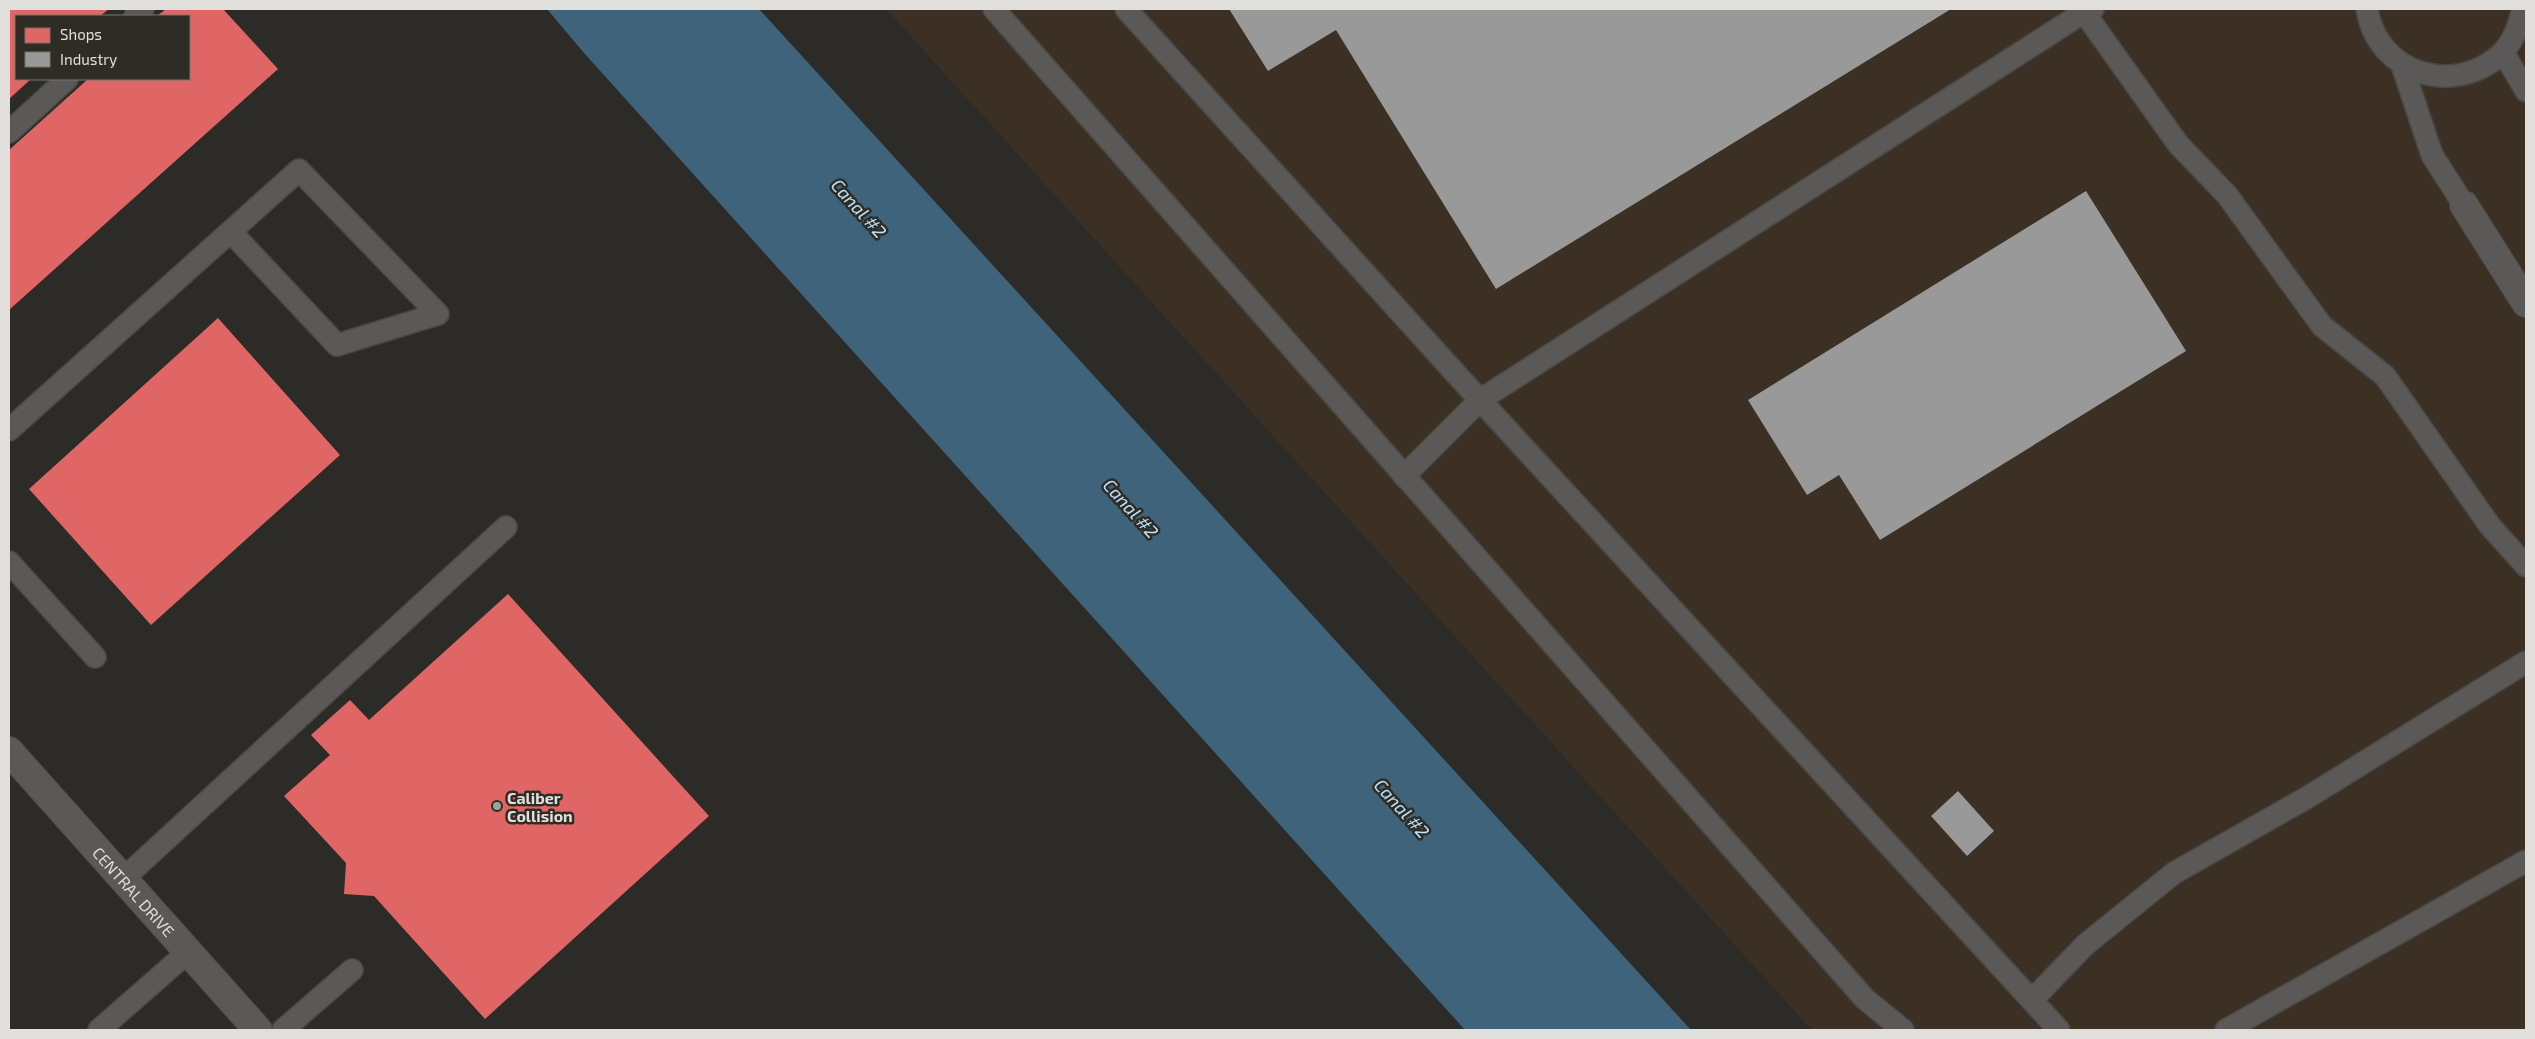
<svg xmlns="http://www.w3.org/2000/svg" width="2535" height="1039" viewBox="0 0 2535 1039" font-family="'Exo 2',sans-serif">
<rect width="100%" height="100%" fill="#2d2b27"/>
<path fill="#3c3024" d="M886,9H2526V1030H1812Z"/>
<path fill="#3e637a" d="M547,9H759L1691,1030H1465L584,53Z"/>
<path fill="#e06666" d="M9,9H109L100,16H16V79H31L9,99Z
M166,9H223L278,69L9,310V150L88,79H189V16H157Z
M218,318L340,455L151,625L29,489Z
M508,594L709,816L485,1019L374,896L344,894L346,863L284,796L330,755L311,735L350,700L369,720Z"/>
<path fill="#999" d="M1229,9H1951L1496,289L1336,30L1268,71Z
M2086,191L2186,351L1880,540L1839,475L1807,495L1748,400Z
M1958,791L1994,831L1967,856L1931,816Z"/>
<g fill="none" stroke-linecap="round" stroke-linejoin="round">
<g stroke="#4a4845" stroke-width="24">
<path id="service" d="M994,9L1865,999L1903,1030
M1126,9L1457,375L2059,1030
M2367,9C2377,74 2455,98 2502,53C2514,41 2519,24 2523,9
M2084,12L2178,144L2227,195L2322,326L2385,376L2490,526L2526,566
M135,16L143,9
M2503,52L2526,91
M2402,65L2432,155L2464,205
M9,132L67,79
M9,430L299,170L438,314L337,345L231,232
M1404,476L1480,400L2084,12L2093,9
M9,562L95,657
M123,879L506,527
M2032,1000L2085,945L2174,873L2308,797L2526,662
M99,1030L188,952
M283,1030L352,970
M2226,1030L2526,861"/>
</g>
<g stroke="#4a4845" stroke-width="30">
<path id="minor" d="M2464,205L2526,303"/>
</g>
<g stroke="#4a4845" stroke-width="30">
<g id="tertiary">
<path id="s1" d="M9,751L258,1030"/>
</g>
</g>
<use href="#service" stroke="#5a5957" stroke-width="21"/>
<use href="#minor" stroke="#5a5957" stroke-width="28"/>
<use href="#tertiary" stroke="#5a5957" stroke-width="28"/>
</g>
<circle fill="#a2a09c" stroke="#2f2c25" stroke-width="2" cx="497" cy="806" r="5"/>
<g text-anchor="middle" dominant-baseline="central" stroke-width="5" stroke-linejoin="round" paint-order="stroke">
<g font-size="16" font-weight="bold" fill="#e1dfdb" stroke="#2f2c25" text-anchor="start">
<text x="507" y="797">Caliber<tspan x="507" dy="18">Collision</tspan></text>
</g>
<g font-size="16" fill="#e1dfdb" stroke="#2f2c25">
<text stroke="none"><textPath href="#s1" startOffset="188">CENTRAL DRIVE</textPath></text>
</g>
<g font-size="18" font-style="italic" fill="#bce3fe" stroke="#2f2c25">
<text transform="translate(859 208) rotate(48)">Canal #2</text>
<text transform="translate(1131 508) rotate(48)">Canal #2</text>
<text transform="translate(1402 808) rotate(48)">Canal #2</text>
</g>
</g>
<rect width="2535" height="1039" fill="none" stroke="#e1dfdb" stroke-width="20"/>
<rect x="15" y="15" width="175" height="65" fill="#2f2c25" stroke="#76746e"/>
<rect x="25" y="28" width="25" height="15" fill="#e06666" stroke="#76746e"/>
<text x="60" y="40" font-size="15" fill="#e1dfdb">Shops</text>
<rect x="25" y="52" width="25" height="15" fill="#999999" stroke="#76746e"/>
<text x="60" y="65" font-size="15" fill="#e1dfdb">Industry</text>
</svg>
